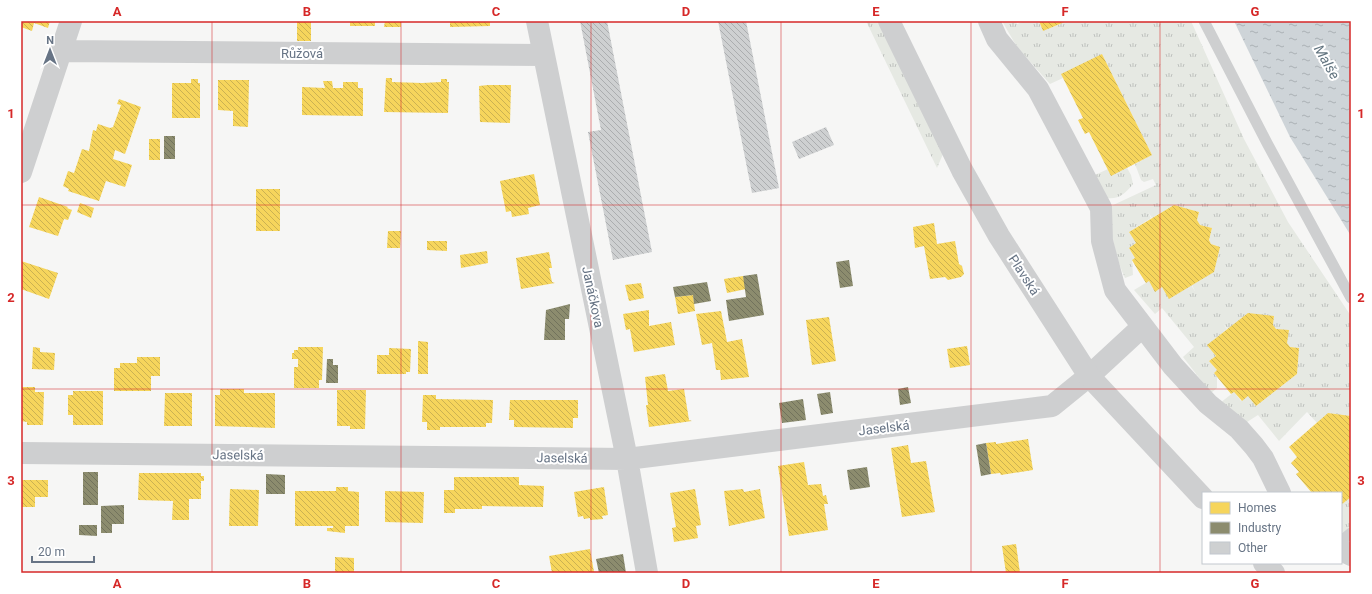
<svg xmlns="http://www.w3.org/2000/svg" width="1372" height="594" viewBox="0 0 1372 594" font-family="Roboto,sans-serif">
<defs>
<pattern id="grass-tufts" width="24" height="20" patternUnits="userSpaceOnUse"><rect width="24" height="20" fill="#e6e9e3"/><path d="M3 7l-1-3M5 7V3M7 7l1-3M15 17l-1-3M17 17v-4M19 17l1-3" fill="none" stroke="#bec1be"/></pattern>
<pattern id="water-ripples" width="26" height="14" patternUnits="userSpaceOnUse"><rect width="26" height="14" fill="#ced4d8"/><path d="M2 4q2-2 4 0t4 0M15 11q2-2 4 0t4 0" fill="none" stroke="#abb1b5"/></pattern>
<pattern id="homes-back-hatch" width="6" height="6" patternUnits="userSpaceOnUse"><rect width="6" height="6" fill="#f6d55c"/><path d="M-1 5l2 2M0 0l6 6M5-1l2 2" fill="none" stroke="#cbb152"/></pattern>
<pattern id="industry-back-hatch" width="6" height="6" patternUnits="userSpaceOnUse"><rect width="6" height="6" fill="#8c8c6e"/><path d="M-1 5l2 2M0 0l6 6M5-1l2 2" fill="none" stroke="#71725c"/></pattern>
<pattern id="building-back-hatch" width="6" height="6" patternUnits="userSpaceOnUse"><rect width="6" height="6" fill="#ced0d1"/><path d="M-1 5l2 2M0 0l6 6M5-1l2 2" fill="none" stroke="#abadaf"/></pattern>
</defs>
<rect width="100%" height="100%" fill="#f6f6f5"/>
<path fill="url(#grass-tufts)" d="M866,21H878L943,154L937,168Z
M1002,21H1016L1017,24L1025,21H1039L1043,31L1067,21H1191L1244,139L1288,222L1351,316V416L1328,413L1317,423L1307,412L1279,441L1258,415L1247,422L1220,403L1234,392L1241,401L1248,396L1256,406L1297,374L1299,348L1290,347L1273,325L1274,316L1228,329L1223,324L1227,329L1208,345L1216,356L1209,361L1217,370L1214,373L1217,377V388L1211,393L1183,357L1194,347L1162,308L1155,314L1134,290L1149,281L1155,291L1162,287L1191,285L1195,291L1192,285L1220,247L1211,244L1209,240L1212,228L1200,225L1197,220L1199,212L1174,205L1152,218L1148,212L1151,218L1129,232L1136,243L1129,248L1135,258L1132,260L1133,275L1125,278C1115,256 1110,232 1109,207L1156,185L1153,179L1144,182L1141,180L1135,164L1152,155L1102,54L1062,74L1063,78L1050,84L1017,47Z
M1127,168L1131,175L1133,184C1126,193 1118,200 1107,198L1095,175L1108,169Z
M1351,497V527L1341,534V505Z"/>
<path fill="url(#water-ripples)" d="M1234,21H1351V236L1290,137Z"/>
<path fill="url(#homes-back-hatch)" d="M21,21H50L48,28L34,23L32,31L21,27Z
M297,21H311V41H297Z
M350,21H375V26H350Z
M385,21H401V27H384Z
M450,21H490V26L450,27Z
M1039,21H1067L1043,31Z
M1102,54L1152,155L1111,176L1089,132L1085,134L1078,120L1083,118L1061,74Z
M386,78H392V82L422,83L441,82V79H447V82H449L448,113L384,112Z
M191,79H198V83H200V118H172V83H191Z
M218,80H249L248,127L233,126V111L218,110Z
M323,81H332L333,88H343V82H358V88H363V116L302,115V87L325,88Z
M488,85H511L510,123L480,122L479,86Z
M119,99L141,107L125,154L115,150L113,159L132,165L125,187L106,181L99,201L68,191L69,189L63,186L68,171L74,173L82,149L89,151L93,130L96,131L98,124L110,128L113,127L121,105L117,104Z
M149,139H160V160H149Z
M534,174L540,205L528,208L529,214L512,217L511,211L506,212L500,181Z
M256,189H280V231H256Z
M39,197L68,207L67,208L72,210L68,220L64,219L58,236L29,227Z
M80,203L94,208L91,218L77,212Z
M1174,205L1199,212L1197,220L1200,225L1212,228L1209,240L1211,244L1220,247L1214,272L1169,299L1162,287L1155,292L1149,281L1146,283L1139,272L1132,260L1135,258L1129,248L1136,243L1129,232Z
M934,223L937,244L955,241L959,264L962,266L964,274L961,277L948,280L945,277L930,279L924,246L915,248L913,227Z
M388,231H401L400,248H387Z
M427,241H447V251L427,250Z
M487,251L488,263L461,268L460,255Z
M549,252L552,268H549L552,282L555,283L521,289L516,258Z
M21,261L58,273L49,299L21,289Z
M743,276L746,289L727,293L724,279Z
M641,283L644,298L629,301L625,285Z
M693,295L695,311L678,314L675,297Z
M649,310V326L671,322L675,345L634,352L630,329L626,330L623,314Z
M721,311L727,342L742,339L749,377L721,380L720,370H716L712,343L702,345L696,314Z
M1248,313L1274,316L1273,325L1276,329L1289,330L1287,343L1290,347L1299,348L1297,374L1256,406L1248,396L1242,401L1234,392L1231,394L1214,373L1217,370L1209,361L1216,356L1207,345Z
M829,317L836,361L812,365L806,320Z
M418,341L428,342V374H418Z
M967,346L970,365L950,368L947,349Z
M33,347L40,348V352L55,353L54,370L32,369Z
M298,347H323L322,380H319V388H294V367H298V359H292V353H294V350H298Z
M389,348L411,349L410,372H406V374H377V355H389Z
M137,357H160V376H151V391H114V368H120V363H137Z
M665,374L668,391L684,389L689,420L692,421L649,427L646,405H648L645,377Z
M21,387H35V392H44L43,425H27V422L21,421Z
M220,389H244V393H275V428L215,426V395H220Z
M337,390H366L365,429H350V426H337Z
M73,391H103V425H73V415H68V395H73Z
M165,393H192V426H164Z
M423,395H436V399L493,400L492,423H486V427H440V430H427V422H422Z
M510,400H578V418H573V428L514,427V420H509Z
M1328,413L1351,416V497L1341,505V493H1312L1296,474L1299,472L1291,463L1297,457L1289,447Z
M1028,439L1033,470L1001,475L1000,473L991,474L986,443L996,442V444Z
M908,445L911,463L926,461L935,512L902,517L891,448Z
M804,462L808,485L821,484L823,496L826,495L828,504H824L828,530L789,536L778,466Z
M139,473H201V476H204V481H201V499H189V520H172L173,501L138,500Z
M454,477H519V485L544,486L543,507L482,506V509H455V513H444V490H454Z
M21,480H48V497H35V507H21Z
M336,487H348V491L359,492V526H345V533L327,531V528H333V526H295V491H336Z
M604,487L608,515L602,516L603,519L590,520V518L584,519L583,516L578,517L574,492Z
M230,489L259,490L258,526H229Z
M695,489L701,525L696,526L698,538L674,542L672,528L676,527L670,493Z
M743,489L744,492L760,489L765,518L729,526L724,491Z
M385,491L424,492L423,523L385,522Z
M1016,544L1020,573H1006L1002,546Z
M590,549L594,572L552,573L549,556Z
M335,557L354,558V573H335Z"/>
<path fill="url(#industry-back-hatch)" d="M164,136H175V159H164Z
M849,260L853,286L840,288L836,262Z
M757,274L764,315L729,321L726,300L746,297L743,276Z
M707,282L711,301L694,304L693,295L675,297L673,287Z
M570,304L569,319H565V340H544L546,310Z
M327,359H333V365H338V383H326Z
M908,387L911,403L900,405L898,389Z
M830,392L833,413L821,415L817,394Z
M803,399L806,420L782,423L779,403Z
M986,443L991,474L981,476L976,445Z
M867,467L870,487L850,490L847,470Z
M83,472H98V505H83Z
M266,474L285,475V494H266Z
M124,505V524H112V533H101V506Z
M79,525H97V536L79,535Z
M623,554L626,573H599L596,559Z"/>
<path fill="url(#building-back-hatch)" d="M580,21H607L652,252L613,260L588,132L601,130Z
M718,21H746L779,188L752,193Z
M826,127L834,145L799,159L792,142Z"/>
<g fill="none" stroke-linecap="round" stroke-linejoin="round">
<path stroke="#cecfd0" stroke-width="11" d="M1204,21L1267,143L1351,298
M1341,541L1351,533"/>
<path stroke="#cecfd0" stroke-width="22" d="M537,21L627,459L647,573
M989,21L997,39L1038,89L1101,208L1102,241L1115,290L1173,366L1208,404L1239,429L1254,446L1263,458L1280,493
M61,51L543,55
M21,172L71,21
M21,453L627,459L1052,406L1089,376L1142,327
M1341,550L1351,555"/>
<path stroke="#cecfd0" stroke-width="22" d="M889,21L962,170L999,236L1089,376L1203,498
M1264,563L1274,573"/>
</g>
<path fill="none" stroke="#d62828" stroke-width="1" stroke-opacity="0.55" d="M212,21V573M401,21V573M591,21V573M781,21V573M971,21V573M1160,21V573M21,205H1351M21,389H1351"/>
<g text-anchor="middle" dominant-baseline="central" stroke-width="4" stroke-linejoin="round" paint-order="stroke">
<g font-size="13" fill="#677485" stroke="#fff">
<text x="302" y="53">Růžová</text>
<text transform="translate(1024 275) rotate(57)">Plavská</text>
<text transform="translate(593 297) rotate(78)">Janáčkova</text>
<text transform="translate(884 428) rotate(-7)">Jaselská</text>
<text transform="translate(238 455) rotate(1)">Jaselská</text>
<text transform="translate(562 458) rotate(1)">Jaselská</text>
</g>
<g font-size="14" font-style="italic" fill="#637580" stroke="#fff">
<text transform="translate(1327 62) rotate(60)">Malše</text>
</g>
</g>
<rect width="1372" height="594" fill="none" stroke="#ffffff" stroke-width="44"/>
<rect x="1202" y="492" width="140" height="72" fill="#ffffff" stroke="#c2c7ce"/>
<rect x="1210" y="502" width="20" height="12" fill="#f6d55c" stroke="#c2c7ce"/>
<text x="1238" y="512" font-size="12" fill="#677485">Homes</text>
<rect x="1210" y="522" width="20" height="12" fill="#8c8c6e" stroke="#c2c7ce"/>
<text x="1238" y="532" font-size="12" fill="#677485">Industry</text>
<rect x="1210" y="542" width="20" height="12" fill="#ced0d1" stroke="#c2c7ce"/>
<text x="1238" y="552" font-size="12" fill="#677485">Other</text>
<g transform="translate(50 50)" stroke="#ffffff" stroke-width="3" paint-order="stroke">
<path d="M0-3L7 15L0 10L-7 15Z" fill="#677485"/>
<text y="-6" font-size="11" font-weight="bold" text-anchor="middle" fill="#677485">N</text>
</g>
<path d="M32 556v6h62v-6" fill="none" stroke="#677485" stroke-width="2"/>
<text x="38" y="556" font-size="12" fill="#677485" stroke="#ffffff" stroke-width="3" paint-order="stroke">20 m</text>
<rect x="22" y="22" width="1328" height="550" fill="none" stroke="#d62828" stroke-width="1.5"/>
<g font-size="13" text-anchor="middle" font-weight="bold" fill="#d62828">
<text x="117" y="16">A</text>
<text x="307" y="16">B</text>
<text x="496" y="16">C</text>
<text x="686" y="16">D</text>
<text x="876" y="16">E</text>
<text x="1065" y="16">F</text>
<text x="1255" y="16">G</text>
<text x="11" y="118">1</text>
<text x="1361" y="118">1</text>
<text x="11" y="302">2</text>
<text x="1361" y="302">2</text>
<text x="11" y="485">3</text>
<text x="1361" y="485">3</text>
<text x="117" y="588">A</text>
<text x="307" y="588">B</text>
<text x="496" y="588">C</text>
<text x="686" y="588">D</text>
<text x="876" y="588">E</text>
<text x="1065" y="588">F</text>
<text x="1255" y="588">G</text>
</g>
</svg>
